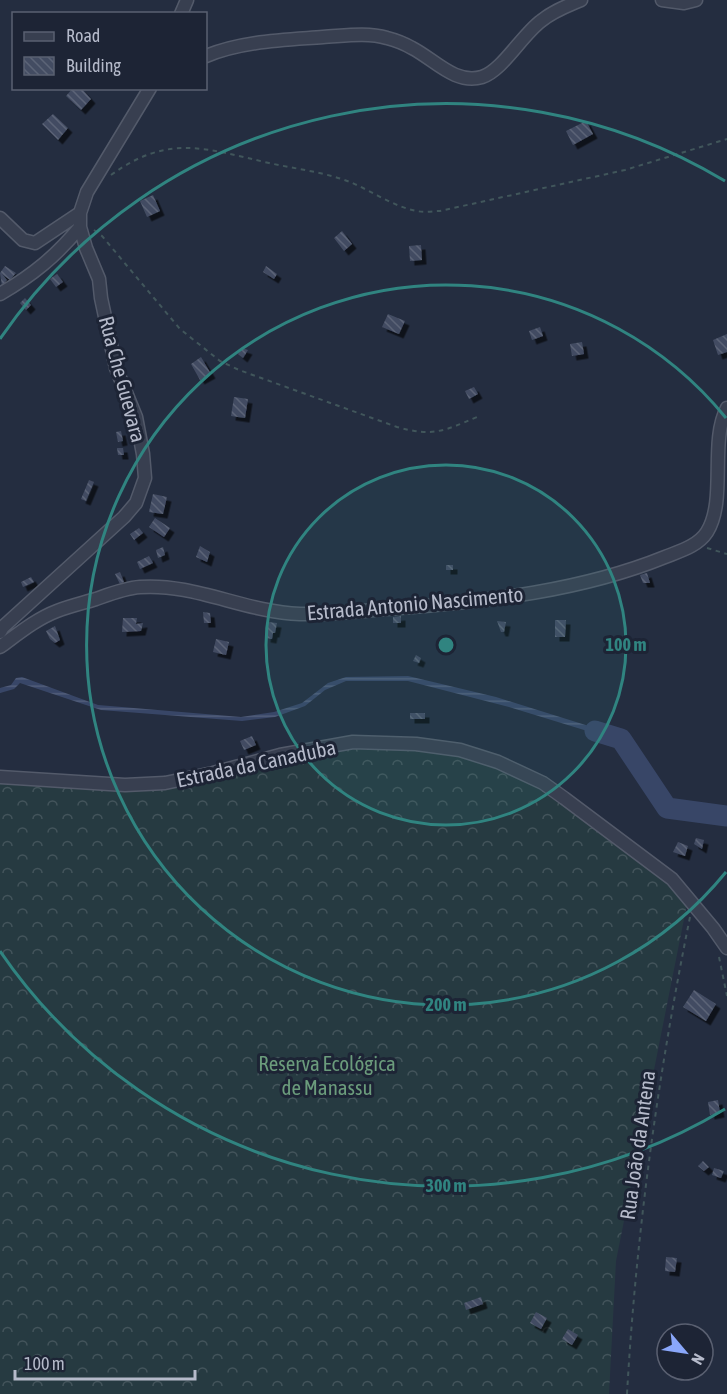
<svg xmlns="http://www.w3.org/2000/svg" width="727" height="1394" viewBox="0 0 727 1394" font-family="'Asap Condensed',sans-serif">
<defs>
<pattern id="forest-crowns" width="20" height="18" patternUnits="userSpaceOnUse" patternTransform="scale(1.5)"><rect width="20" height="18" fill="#263a41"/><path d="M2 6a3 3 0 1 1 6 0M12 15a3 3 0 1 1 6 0" fill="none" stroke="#43545b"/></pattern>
<pattern id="water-rules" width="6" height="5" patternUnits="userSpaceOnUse" patternTransform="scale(1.5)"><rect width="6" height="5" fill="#384667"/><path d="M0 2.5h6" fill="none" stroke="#535f7b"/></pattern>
<pattern id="building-back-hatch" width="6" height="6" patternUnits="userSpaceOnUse" patternTransform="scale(1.5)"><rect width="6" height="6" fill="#434c62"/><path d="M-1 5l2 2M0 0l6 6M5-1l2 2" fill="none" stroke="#5c6477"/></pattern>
<filter id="shadow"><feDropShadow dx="4.5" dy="4.5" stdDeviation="0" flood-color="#0009"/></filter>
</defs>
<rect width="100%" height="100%" fill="#242d40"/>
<path fill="url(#forest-crowns)" d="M356,745L460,754L499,766L540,785L613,839L668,884L687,904L616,1261L609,1394H0V779L120,788Z"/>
<path fill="url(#water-rules)" d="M408,676L496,697L624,737L620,741L509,707L408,681H346L325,690L305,706L275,717L242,721L101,710L20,683L14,689L0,693V688L11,685L16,678L22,677L98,705L241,717L274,712L302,703L328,683L346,677Z"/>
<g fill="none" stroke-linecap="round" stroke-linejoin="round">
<path stroke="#384667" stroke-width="21" d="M595,731L621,739L667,808L727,816"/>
</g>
<path fill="url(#building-back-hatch)" filter="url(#shadow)" d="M73,88H81L91,99L81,110L66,96Z
M53,114L68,128L58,140L42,124Z
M586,121L593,134L573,145L566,131Z
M153,195L160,211L147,217L140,201Z
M342,231L352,244L344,251L334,238Z
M421,245L422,260L410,261L409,246Z
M5,266L16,273L10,280L2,274L7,280L2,286L0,273Z
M266,266L277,274L274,279L263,272Z
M57,274L63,282L56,287L50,279Z
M25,298L31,305L26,310L20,303Z
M388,314L405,321L399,334L382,327Z
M540,327L543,336L532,340L529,331Z
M727,334V352L718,355L713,340Z
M582,342L584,354L572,356L570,344Z
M242,348L248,350L243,358L238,354Z
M201,357L211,374L200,380L191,364Z
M474,387L478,394L469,399L465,391Z
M234,397L248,399L245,418L231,416Z
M121,431L123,441L118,442L116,432Z
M117,448H123L124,455H118Z
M89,480L94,482L86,501L81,499Z
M153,494L167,497L163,514L149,512Z
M155,518L170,528L164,537L149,527Z
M139,528L143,533L134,540L130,534Z
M200,546L210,552L207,562L196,557Z
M163,547L165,555L158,558L156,550Z
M149,556L153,563L140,569L137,562Z
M446,565H453V570H446Z
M120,572L124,582L120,584L115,574Z
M647,573L650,583H643L640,575Z
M31,577L34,582L23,587L21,582Z
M203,612L210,613L211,623H204Z
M401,616V623H393V617Z
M123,618H137L136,624L143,623L141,631L122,632Z
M555,620H566L565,637H555Z
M497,621L506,622L504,632H501Z
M268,622L277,623L275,633H273L272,639L266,638Z
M55,626L60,640L55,643L50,639L46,631Z
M216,639L229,642L226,655L213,652Z
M416,655L421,658L419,663L413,661Z
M410,713H425V719H410Z
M252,736L256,745L244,750L240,741Z
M696,838L704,840L702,849L694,844Z
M678,842L688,846L685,856L673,852Z
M694,990L716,1004L706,1021L683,1007Z
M718,1100L720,1113L710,1115L708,1102Z
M703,1161L709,1167L704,1171L698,1166Z
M714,1168L724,1171L721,1178L712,1175Z
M666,1257L677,1258L675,1272L665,1271Z
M481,1297L483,1304L466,1310L464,1303Z
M536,1312L547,1318L541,1329L530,1323Z
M568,1329L578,1335L572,1345L562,1339Z"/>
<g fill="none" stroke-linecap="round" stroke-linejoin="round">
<g stroke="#535a6a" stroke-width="15">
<path id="minor" d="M662,0L684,3L696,0
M181,14L187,0
M206,56C242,41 284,40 323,37C343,36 367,32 387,38C395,40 405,44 412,48C434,59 455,85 482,77C502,71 522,35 541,21C553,11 567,6 581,0
M0,218L23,240L35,243L80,213
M0,294C33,275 56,256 80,227
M0,632L3,627L124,517L136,503L145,478L143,454L136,417L116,368L101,298L99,279L86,248L80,227V213L87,192L150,88
M0,647C18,634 36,619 57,611C70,606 83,603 96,599C110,594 125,588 140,587C195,583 244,612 300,614C333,615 366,610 399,608C489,601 581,591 665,557C680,551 698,546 707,532C727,500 709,442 727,408
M0,777L125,785L165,783L213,773L280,755L353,742L416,744L460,750L498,762L543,783L564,798L672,879L713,928L727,948"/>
</g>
<path stroke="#41565b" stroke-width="2" stroke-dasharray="4.5 4.5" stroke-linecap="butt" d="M111,175C169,133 207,149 269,163C296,169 324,172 350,182C372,191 394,207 417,211C425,213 433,211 440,211L625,170L727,139
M94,230L102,236L180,329L220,361L239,370L397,427C433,437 444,431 477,417
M707,548L727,554
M719,957L727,996
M627,1394C636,1234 658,1075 690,917"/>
<use href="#minor" stroke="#383f50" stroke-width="12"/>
</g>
<circle cx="446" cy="645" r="180" fill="#308480" fill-opacity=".12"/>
<g fill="none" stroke="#308480" stroke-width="3">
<circle cx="446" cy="645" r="180"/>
<path d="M726 872A360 360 0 1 1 726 418"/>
<path d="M725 1109A541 541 0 0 1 0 951M0 339A541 541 0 0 1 725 181"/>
</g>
<g text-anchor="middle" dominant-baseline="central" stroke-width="6" stroke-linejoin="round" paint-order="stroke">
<g font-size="21" fill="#b5baca" stroke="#1d2435">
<text transform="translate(123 379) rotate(75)">Rua Che Guevara</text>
<text transform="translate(415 603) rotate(-5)">Estrada Antonio Nascimento</text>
<text transform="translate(256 763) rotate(-12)">Estrada da Canaduba</text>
<text transform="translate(637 1145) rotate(-82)">Rua João da Antena</text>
</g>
<g font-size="21" fill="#6b9c7c" stroke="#1d2435">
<text x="327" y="1063">Reserva Ecológica<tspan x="327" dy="24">de Manassu</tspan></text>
</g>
</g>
<circle cx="446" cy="645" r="9" fill="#308480" stroke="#1d2435" stroke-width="3"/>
<g font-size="18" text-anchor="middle" font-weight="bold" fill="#308480" stroke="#1d2435" stroke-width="6" stroke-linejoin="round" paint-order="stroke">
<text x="626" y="651">100 m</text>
<text x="446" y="1011">200 m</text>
<text x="446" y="1192">300 m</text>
</g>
<rect x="12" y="12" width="195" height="78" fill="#1d2435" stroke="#5a6071" stroke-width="1.5"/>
<rect x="24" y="32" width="30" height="9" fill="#383f50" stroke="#5a6071" stroke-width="1.5"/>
<text x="66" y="42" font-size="18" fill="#b5baca">Road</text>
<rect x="24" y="57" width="30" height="18" fill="url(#building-back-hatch)" stroke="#5a6071" stroke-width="1.5"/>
<text x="66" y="72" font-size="18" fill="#b5baca">Building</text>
<g transform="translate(685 1352) rotate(119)"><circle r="28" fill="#1d2435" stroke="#5a6071" stroke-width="1.5"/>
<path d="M0-4.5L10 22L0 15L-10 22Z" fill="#8aa7fa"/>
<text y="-9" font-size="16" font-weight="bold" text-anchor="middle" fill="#b5baca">N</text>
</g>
<path d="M15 1370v9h180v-9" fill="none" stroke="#b5baca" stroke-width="3"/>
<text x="24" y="1370" font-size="18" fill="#b5baca" stroke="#1d2435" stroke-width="4.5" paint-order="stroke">100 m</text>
</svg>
